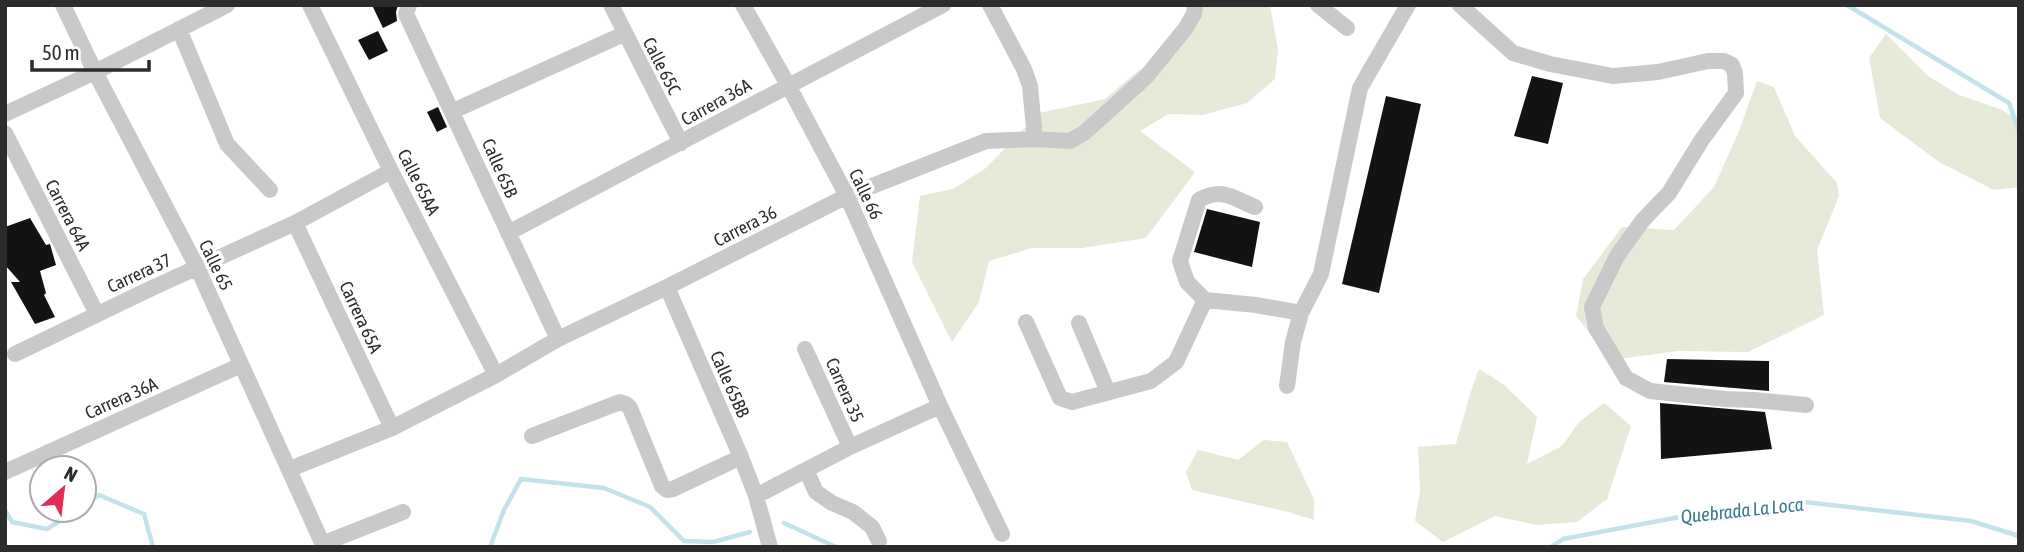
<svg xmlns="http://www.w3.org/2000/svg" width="2024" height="552" viewBox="0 0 2024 552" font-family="'Asap Condensed',sans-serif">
<rect width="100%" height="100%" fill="#fff"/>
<path fill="#e5ead9" d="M1199,5H1270L1278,50L1275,79L1247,103L1203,115L1168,114L1140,131L1195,172L1146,238L1082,248H1032L989,261L979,302L952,342L912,262L920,196L953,189L986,168L1039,113L1105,99L1139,70L1180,46Z
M1886,34L1928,76L1959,95L2000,109L2019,120V187L1994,190L1939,162L1880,118L1869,58Z
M1757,81L1774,87L1795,136L1837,183L1839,196L1817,250L1824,315L1748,352L1678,351L1611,360L1576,316L1583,279L1622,227L1674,230L1714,187L1739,131Z
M1479,369L1503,384L1537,417L1527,464L1562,446L1579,422L1604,403L1631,426L1607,499L1577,522L1536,525L1495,516L1443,542L1415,521L1420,491L1418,447L1456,444L1470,394Z
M1264,440L1287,442L1314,499V520L1288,512L1192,490L1186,472L1198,450L1238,460Z"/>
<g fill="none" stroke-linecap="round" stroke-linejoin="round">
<path stroke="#c4e2ea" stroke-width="4.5" d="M1847,5L2009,103L2019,131
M84,505L99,495L144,514L153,547
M5,510L12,522L47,529L76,510
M784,523L836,547
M490,547L504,510L521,479L604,488L650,507L684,541L713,542L750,532
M1551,547L1563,539L1706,512L1796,501L1971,521L2019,536"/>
</g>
<path fill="#131313" d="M372,5H398L396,12L397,21L383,28Z
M378,31L388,51L369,60L358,40Z
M1532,76L1563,83L1548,144L1514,136Z
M1386,96L1421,104L1379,293L1342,284Z
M438,107L447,127L437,132L427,112Z
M1207,209L1260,222L1252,267L1194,252Z
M30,218L46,245L50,244L56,265L40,271L46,293L44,295L55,317L35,324L11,282H20L5,265V227Z
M1667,359L1769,361V391L1664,382Z
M1660,403L1765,412L1772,449L1661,459Z"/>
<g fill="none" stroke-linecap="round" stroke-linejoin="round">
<path stroke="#c9c9c9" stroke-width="16" d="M63,5L95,72L197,267L324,547
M310,5L391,171L496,375
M409,5L406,14L558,339
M611,5L681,143
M743,5L788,85L847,196L940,406L1002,534
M990,5L1024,69L1030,86L1035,139
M1318,5L1347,28
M1460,5L1513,53L1550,64L1613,76L1658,72L1708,61H1724L1732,65L1735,73L1736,93L1701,141L1669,193L1643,220L1617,256L1592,307L1596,328L1626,378L1650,391L1725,399L1754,400L1806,405
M179,29L227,144L270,190
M453,111L624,34
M5,114L95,72L227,5
M5,133L97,314
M295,223L392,428
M508,233C653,157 797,80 943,5
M667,287L741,457L756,496L770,547
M1205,300L1187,282L1180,261L1199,200C1222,187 1233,198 1255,207
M1026,322L1060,398L1072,402L1151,381L1176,362L1205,300L1256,305L1301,313
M1079,323L1108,392
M805,349L850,447
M15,354L152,288L295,223L391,171
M1287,386L1293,342L1301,313L1321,274L1360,88L1408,5
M532,436L620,402L626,404L630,408L662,486L667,490L673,489L741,457
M290,469L392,428L496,375L558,339L667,287L847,196L986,141L1035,139L1070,141L1084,133L1146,77L1185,29L1194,14L1195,5
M806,470L816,492L832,503L853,512L872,527L879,541
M5,472L241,365
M756,496L850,447L940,406
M322,544L403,512"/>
</g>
<g text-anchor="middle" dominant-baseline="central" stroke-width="7" stroke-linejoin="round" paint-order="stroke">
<g font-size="18" fill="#2c2c2c" stroke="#fff">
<text transform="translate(662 66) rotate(63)">Calle 65C</text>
<text transform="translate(716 102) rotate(-29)">Carrera 36A</text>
<text transform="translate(500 168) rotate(66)">Calle 65B</text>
<text transform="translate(419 182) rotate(63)">Calle 65AA</text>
<text transform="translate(866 194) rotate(64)">Calle 66</text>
<text transform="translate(68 215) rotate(63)">Carrera 64A</text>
<text transform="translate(745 226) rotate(-27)">Carrera 36</text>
<text transform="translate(216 265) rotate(64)">Calle 65</text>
<text transform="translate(139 273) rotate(-25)">Carrera 37</text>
<text transform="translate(361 317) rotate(65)">Carrera 65A</text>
<text transform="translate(730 384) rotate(66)">Calle 65BB</text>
<text transform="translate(845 390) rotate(66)">Carrera 35</text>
<text transform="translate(121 398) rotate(-24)">Carrera 36A</text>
</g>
<g font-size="19" font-style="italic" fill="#3b7a8c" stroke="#fff">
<text transform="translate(1742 510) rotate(-6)">Quebrada La Loca</text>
</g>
</g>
<rect width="2024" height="552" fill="none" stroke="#2c2c2c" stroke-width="14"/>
<g transform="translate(63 489) rotate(28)"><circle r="33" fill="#ffffff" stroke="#ababab" stroke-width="2"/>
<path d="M0-5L12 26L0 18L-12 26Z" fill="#e42c58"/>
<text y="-10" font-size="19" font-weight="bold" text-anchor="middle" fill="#2c2c2c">N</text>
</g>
<path d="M32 60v10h117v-10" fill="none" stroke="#2c2c2c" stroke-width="3.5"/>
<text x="42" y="60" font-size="21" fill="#2c2c2c" stroke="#ffffff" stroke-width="5" paint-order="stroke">50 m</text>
</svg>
